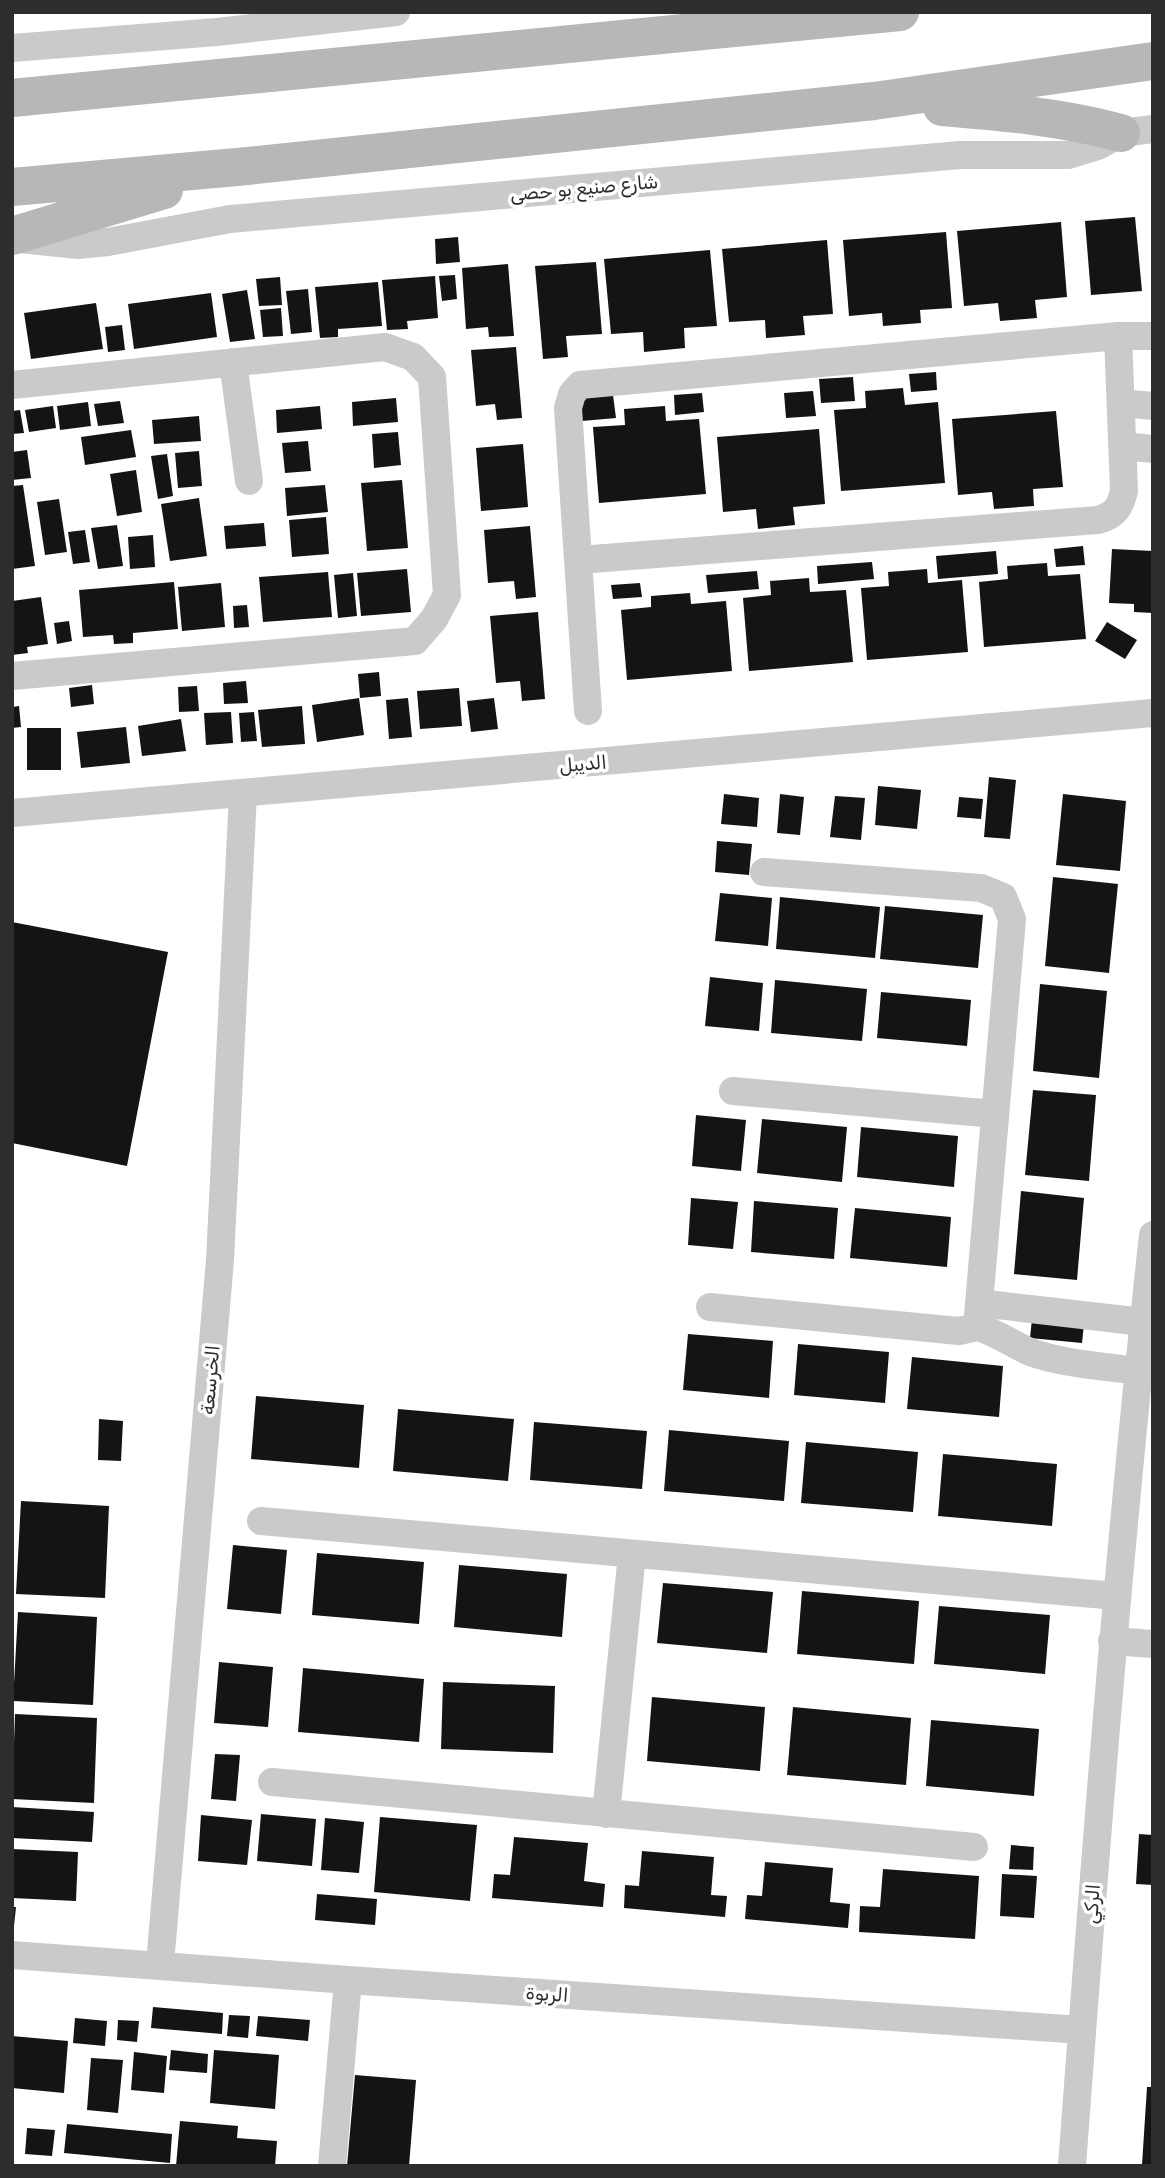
<svg xmlns="http://www.w3.org/2000/svg" width="1165" height="2178" viewBox="0 0 1165 2178" font-family="Rubik,Cairo,sans-serif">
<rect width="100%" height="100%" fill="#fff"/>
<path fill="#141414" d="M1135,217L1142,291L1091,295L1085,221Z
M1061,222L1067,297L1035,300L1037,318L1000,321L998,303L964,306L957,231Z
M946,232L952,308L920,310L921,323L883,326L882,313L849,316L843,240Z
M458,237L460,262L436,264L435,239Z
M827,240L833,314L803,316L805,335L766,338L765,320L729,322L722,249Z
M710,250L717,326L684,328L685,348L644,352L643,332L611,334L604,259Z
M596,262L602,334L566,336L568,357L543,359L535,266Z
M508,264L514,336L489,337L488,327L466,329L462,268Z
M455,275L457,299L442,301L439,276Z
M435,276L438,318L407,321L408,329L387,330L382,280Z
M280,277L282,305L259,306L256,279Z
M378,282L382,326L338,329V337L320,338L315,287Z
M308,289L312,332L291,334L286,291Z
M247,290L255,339L230,342L222,294Z
M211,293L217,337L134,349L128,304Z
M96,303L103,349L31,359L24,313Z
M281,308L283,336L263,337L260,310Z
M122,325L125,350L108,352L105,327Z
M516,347L522,418L497,420L495,404L476,406L471,350Z
M936,372L937,390L911,392L909,374Z
M853,377L855,401L821,403L819,379Z
M903,388L905,405L938,402L945,483L841,491L834,410L866,408L865,391Z
M813,391L816,416L786,418L784,393Z
M702,393L704,412L675,415L674,395Z
M613,395L616,418L582,421L579,397Z
M396,398L398,422L353,426L352,402Z
M120,401L124,423L98,426L94,404Z
M88,402L91,426L60,430L57,406Z
M53,406L56,428L29,432L25,410Z
M320,406L322,429L277,433L276,410Z
M665,406L666,421L699,419L706,494L599,503L593,427L625,425L624,409Z
M20,410L24,433L12,434V411Z
M1056,411L1063,487L1033,489L1034,506L994,509L992,492L958,495L952,419Z
M199,416L201,441L154,444L152,420Z
M819,429L825,504L793,507L795,525L758,529L756,509L723,512L717,437Z
M131,430L136,457L85,465L81,437Z
M398,432L401,465L374,468L372,434Z
M308,441L311,471L285,473L282,443Z
M523,444L528,507L481,511L476,448Z
M27,450L31,478L12,480V452Z
M199,451L202,486L178,488L175,453Z
M167,454L173,496L158,499L151,456Z
M136,470L142,512L117,516L110,474Z
M402,480L408,548L367,551L361,483Z
M23,485L35,566L12,569V486Z
M325,485L328,512L287,516L285,488Z
M199,498L207,556L170,561L161,504Z
M59,499L67,552L45,555L37,502Z
M326,517L329,554L292,557L289,520Z
M264,523L266,546L226,549L224,526Z
M117,525L123,566L98,569L91,528Z
M530,526L536,597L516,599L514,581L488,583L484,530Z
M85,530L90,562L73,564L68,532Z
M153,535L155,567L130,569L128,537Z
M1083,546L1085,565L1056,567L1054,549Z
M1112,549L1153,551V613L1134,612V604L1109,603Z
M996,551L998,574L938,579L936,556Z
M872,562L874,579L818,584L817,566Z
M1047,563L1048,576L1080,574L1086,639L984,647L979,582L1008,579L1007,566Z
M407,569L411,612L361,616L357,573Z
M927,569L928,583L962,580L968,652L867,660L861,588L889,586L888,572Z
M757,571L759,589L708,593L706,575Z
M328,572L332,617L263,622L259,577Z
M353,573L357,616L338,618L334,575Z
M809,578L810,592L846,590L853,662L749,671L743,598L771,595L770,581Z
M174,582L178,629L133,633V643L114,644L113,635L83,637L79,590Z
M221,583L225,627L182,631L178,587Z
M640,583L642,597L613,599L611,585Z
M690,593L691,604L726,601L732,671L627,680L621,610L651,607V596Z
M41,597L48,644L27,647L28,653L12,655V601Z
M247,605L249,627L234,628L233,606Z
M538,612L545,699L522,701L520,681L496,683L490,616Z
M69,621L72,641L57,644L54,623Z
M1107,622L1137,640L1125,659L1095,641Z
M379,672L381,696L360,698L358,674Z
M246,681L248,703L224,704L223,683Z
M92,685L94,704L71,707L69,688Z
M197,686L199,711L179,712L178,687Z
M459,688L462,726L420,729L417,691Z
M359,698L364,735L317,742L312,705Z
M408,698L412,737L389,739L386,700Z
M494,698L498,729L471,732L467,701Z
M19,706L21,727L12,728V707Z
M302,706L305,744L262,747L258,710Z
M231,712L233,743L206,745L204,713Z
M254,712L257,741L241,742L239,713Z
M181,719L186,751L142,756L138,726Z
M126,727L130,763L81,768L77,732Z
M27,728H61V770H27Z
M989,777L1016,780L1010,839L984,837Z
M878,786L921,790L917,829L875,825Z
M724,794L759,798L757,827L721,824Z
M780,794L804,797L800,835L777,833Z
M1063,794L1126,801L1120,871L1056,865Z
M835,796L865,798L861,840L830,837Z
M959,797L983,799L981,819L957,817Z
M717,841L752,844L749,875L715,872Z
M1053,877L1118,884L1109,973L1045,966Z
M720,893L772,898L768,946L715,941Z
M780,897L880,907L875,958L776,949Z
M885,906L983,915L978,968L880,959Z
M12,922L168,952L127,1166L12,1143Z
M710,977L763,983L759,1031L705,1026Z
M775,980L867,989L862,1041L771,1033Z
M1040,984L1107,991L1099,1078L1033,1071Z
M881,992L971,1000L967,1046L877,1038Z
M1033,1090L1096,1095L1089,1181L1025,1175Z
M696,1115L746,1120L741,1171L692,1166Z
M762,1119L847,1127L842,1182L757,1173Z
M861,1127L958,1136L954,1187L857,1177Z
M1021,1191L1084,1198L1077,1280L1014,1274Z
M691,1198L738,1202L733,1249L688,1245Z
M754,1201L838,1208L834,1259L751,1252Z
M855,1208L951,1217L947,1267L850,1258Z
M1032,1319L1084,1324L1082,1343L1030,1338Z
M688,1334L773,1341L769,1398L683,1390Z
M798,1344L889,1352L885,1403L794,1395Z
M912,1357L1003,1366L999,1417L907,1409Z
M256,1396L364,1405L359,1468L251,1459Z
M398,1409L514,1419L508,1481L393,1471Z
M99,1419L123,1421L121,1461L98,1460Z
M534,1422L647,1431L642,1489L530,1480Z
M669,1430L789,1441L784,1501L664,1491Z
M806,1442L918,1452L913,1512L801,1503Z
M943,1454L1057,1464L1052,1526L938,1516Z
M21,1501L109,1506L105,1598L16,1594Z
M233,1545L287,1550L281,1614L227,1609Z
M317,1553L424,1562L419,1624L312,1615Z
M459,1565L567,1574L562,1637L454,1627Z
M663,1583L773,1592L767,1653L657,1643Z
M802,1591L919,1601L914,1664L797,1654Z
M939,1606L1050,1615L1045,1674L934,1664Z
M18,1612L97,1617L93,1705L13,1701Z
M219,1662L273,1667L268,1727L214,1723Z
M303,1668L424,1679L419,1742L298,1732Z
M443,1682L555,1686L553,1753L441,1749Z
M652,1697L765,1707L760,1771L647,1761Z
M793,1707L911,1718L906,1785L787,1775Z
M15,1714L97,1718L94,1803L12,1799Z
M931,1720L1039,1729L1034,1796L926,1786Z
M215,1754L240,1755L236,1801L211,1799Z
M12,1807L94,1812L92,1842L12,1838Z
M261,1814L316,1819L312,1866L257,1861Z
M201,1815L252,1820L247,1865L198,1861Z
M380,1817L477,1825L470,1901L374,1892Z
M325,1818L364,1822L359,1873L321,1870Z
M1139,1834L1153,1835V1885L1136,1884Z
M514,1837L588,1843L584,1881L605,1884L603,1907L492,1898L494,1874L510,1875Z
M1011,1845L1034,1847L1033,1870L1009,1869Z
M12,1849L78,1852L76,1901L12,1898Z
M642,1851L714,1857L711,1895L727,1896L725,1917L624,1908L625,1885L639,1886Z
M765,1862L833,1868L830,1902L850,1904L848,1928L745,1919L747,1895L762,1896Z
M883,1869L979,1876L975,1939L859,1932L860,1906L880,1907Z
M1002,1874L1037,1876L1034,1918L1000,1916Z
M317,1894L377,1899L375,1925L315,1920Z
M12,1907H16L14,1926H12Z
M153,2007L223,2013L222,2034L151,2028Z
M229,2015L250,2016L248,2038L227,2036Z
M258,2016L310,2020L308,2041L256,2036Z
M75,2018L107,2021L105,2046L73,2043Z
M118,2020L139,2021L137,2042L117,2040Z
M12,2036L68,2041L64,2093L12,2088Z
M171,2050L208,2054L207,2073L169,2070Z
M214,2050L279,2055L275,2109L210,2103Z
M134,2052L167,2056L164,2093L131,2090Z
M91,2058L123,2060L118,2113L87,2110Z
M355,2075L416,2080L409,2166H347Z
M1147,2087H1153V2166L1142,2165Z
M180,2121L238,2126L237,2138L277,2141L275,2166H176Z
M67,2124L172,2134L170,2163L64,2153Z
M27,2128L55,2130L52,2156L25,2154Z"/>
<g fill="none" stroke-linecap="round" stroke-linejoin="round">
<path stroke="#cacaca" stroke-width="28" d="M12,48L217,32L396,12
M19,239L78,245L108,242L230,219L960,155H1069L1098,146L1121,133L1153,129
M1118,336H1153
M233,362L249,481
M12,385L385,347L413,357L432,377L447,595L434,619L415,641L12,676
M1121,403L1153,406
M1123,446L1153,449
M579,560L1098,520C1115,515 1120,508 1124,491L1118,336L580,385L572,394L568,408L588,711
M12,813L1153,713
M733,1091L995,1114
M979,1303L1143,1322
M710,1307L959,1331L977,1327L1012,919L1003,897L981,888L764,872
M977,1327C996,1332 1012,1344 1030,1352C1064,1364 1102,1366 1137,1371
M261,1521L1116,1596
M1112,1641L1153,1644
M272,1782L974,1847
M606,1814L632,1554
M12,1955L348,1980L1082,2030
M160,1964L220,1260L243,794
M332,2166L348,1980
M1072,2166C1095,1855 1119,1545 1153,1235"/>
<path stroke="#b7b7b7" stroke-width="38" d="M12,98L900,12
M942,107C1003,112 1061,117 1121,133
M12,187L237,167L874,101L1153,61
M12,236L164,190"/>
</g>
<g text-anchor="middle" dominant-baseline="central" stroke-width="7" stroke-linejoin="round" paint-order="stroke">
<g font-size="19" fill="#2d2d2d" stroke="#fff">
<text transform="translate(584 188) rotate(-5)">شارع صنيع بو حصى</text>
<text transform="translate(583 764) rotate(-5)">الديبل</text>
<text transform="translate(210 1380) rotate(-85)">الخرسعة</text>
<text transform="translate(1092 1904) rotate(-86)">الركي</text>
<text transform="translate(547 1994) rotate(4)">الربوة</text>
</g>
</g>
<rect width="1165" height="2178" fill="none" stroke="#2d2d2d" stroke-width="28"/>
</svg>
